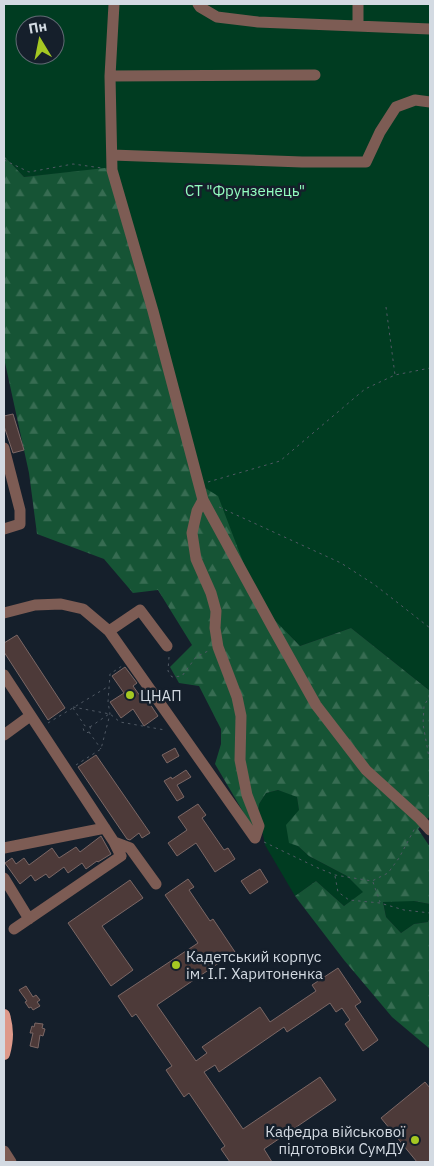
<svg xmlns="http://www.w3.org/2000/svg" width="434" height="1166" viewBox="0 0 434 1166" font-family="'IBM Plex Sans',sans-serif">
<defs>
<pattern id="forest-firs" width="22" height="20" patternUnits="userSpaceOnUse" patternTransform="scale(1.25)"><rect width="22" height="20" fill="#165435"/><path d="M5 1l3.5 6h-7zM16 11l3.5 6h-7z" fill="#376c52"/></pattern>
</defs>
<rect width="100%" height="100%" fill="#151f2b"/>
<path fill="#003c21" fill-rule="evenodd" d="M4,4H430V691L351,628L300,646L259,604L197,483L114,168L24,177L4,156ZM25,25H55V55H25Z
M278,790L297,796L299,809L298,846L309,856L347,876L364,892L344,906L316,881L295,896L265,845L262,830L255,832L259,804L266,793Z
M383,901H414L430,904V917L428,922L414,924L401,933L386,917Z"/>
<path fill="url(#forest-firs)" d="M4,156L24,177L114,167L197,483L218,496L259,604L300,646L351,628L430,691V816L418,829L430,847V904L414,901L383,902L386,917L401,933L414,924L428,922L430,917V1049L392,1017L344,960L295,896L316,881L344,906L363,892L347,876L309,856L298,846L289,843L286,825L299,810L297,797L278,790L266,793L259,804L255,832L215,764L221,744V729L199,686L179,683L170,667L192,645L158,590L133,593L104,559L37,534L29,473L4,358Z"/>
<path fill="#4d3a39" stroke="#7b6765" d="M13,414L24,450L13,453L4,426V416Z
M17,635L65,708L48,720L4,652V643Z
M125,667L137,683L133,686L143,700L146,698L158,716L144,726L133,709L121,718L110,702L124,693L112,676Z
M175,748L179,756L167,763L162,755Z
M96,755L150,833L142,838L139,833L130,840L127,839L78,767Z
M186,770L191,777L177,785L184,797L177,801L164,781L171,777L172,779Z
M198,804L206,815L202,818L224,850L228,848L235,859L215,872L196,843L177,856L168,843L187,830L178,817Z
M101,836L111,854L98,862L97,861L86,869L82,863L68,873L64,867L49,878L46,874L35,881L31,875L20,884L5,863L12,858L16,864L24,858L29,865L52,848L59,858L76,847L80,852Z
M260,869L268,882L250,894L241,881Z
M188,879L194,887L189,890L210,921L213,919L235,952L157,1005L196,1061L207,1053L202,1047L260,1007L270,1022L316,991L312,985L338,968L361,1002L355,1006L378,1040L363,1051L345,1024L350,1020L342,1008L336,1012L330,1003L287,1032L284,1027L219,1072L215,1065L204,1072L243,1129L320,1077L336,1100L264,1149L272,1162H230L221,1149L225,1146L189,1093L184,1097L166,1070L172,1066L136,1014L132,1017L118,996L198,943L165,895Z
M130,880L143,898L102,926L133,970L111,986L68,923Z
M26,986L33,997L36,995L40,1000L37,1002L40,1006L33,1010L31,1007L29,1008L25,1002L27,1001L19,990Z
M35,1023L43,1024L42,1028L45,1029L43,1036L40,1035L38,1048L30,1046L33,1033H30L32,1026L34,1027Z
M425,1082L430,1088V1162H417L381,1118Z"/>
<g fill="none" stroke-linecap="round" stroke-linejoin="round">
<path stroke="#505964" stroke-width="1" stroke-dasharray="2.5 4" stroke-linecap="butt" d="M4,160L29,172L73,164L102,168
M386,307L395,375
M208,482L280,461L365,389L395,375L430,368
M219,507L341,563L375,585L430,628
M169,657L168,671L172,677L182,676L196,657L208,651
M430,695L424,706L423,724L430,763
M73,707L110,714L120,722L165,730
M73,708L85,726H88L90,727L91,730L89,732L86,733L84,731L83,728L85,726
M48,723L109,686
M90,727L109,714
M89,732L101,749
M76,765L101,749L110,714L108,702L110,674L122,666
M264,842L318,868L335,875L372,881L388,873L399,858L415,828
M335,876L338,892L349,900L380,903L404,910L430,913
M373,882L380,902"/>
<path stroke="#7d5c54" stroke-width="11" d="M114,4L110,76L112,170L153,311L203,500L273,628L316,705L366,770L420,819L430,830
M198,4L200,7L217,17L258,22L430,29
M358,4V26
M110,76L315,75
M112,155L302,162H366L380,132L396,107L415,100L430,102
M4,448L20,510V524L4,529
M203,500L197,511L192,533L196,559L211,593L216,611L215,628L218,647L237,697L241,716L240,760L247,795L259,826L255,838
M4,613L35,605L61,604L83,609L109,631L255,838
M109,631L140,610L167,646
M4,675L114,842L130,848L156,884
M4,735L30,716
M4,848L105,828
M4,878L29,919
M14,929L121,856L114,842
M4,1151L11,1162"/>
<path stroke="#de998a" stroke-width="12" d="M4,1015C8,1029 8,1039 4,1054"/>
</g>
<g fill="#a5c822" stroke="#151f2b" stroke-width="2">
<circle cx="130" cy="695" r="5"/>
<circle cx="176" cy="965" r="5"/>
<circle cx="415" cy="1140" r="5"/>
</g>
<g text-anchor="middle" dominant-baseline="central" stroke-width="5" stroke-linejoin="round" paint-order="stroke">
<g font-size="15" fill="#93fec0" stroke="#151f2b">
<text x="245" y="190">СТ "Фрунзенець"</text>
</g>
<g font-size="15" fill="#d3dae2" stroke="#151f2b" text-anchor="start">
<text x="140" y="695">ЦНАП</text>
<text x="186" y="956">Кадетський корпус<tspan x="186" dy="17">ім. І.Г. Харитоненка</tspan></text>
<text x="405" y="1131" text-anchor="end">Кафедра військової<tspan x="405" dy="17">підготовки СумДУ</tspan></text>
</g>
</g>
<rect width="434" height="1166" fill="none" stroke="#d3dae2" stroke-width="10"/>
<g transform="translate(40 40) rotate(350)"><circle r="24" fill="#151f2b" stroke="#616a74"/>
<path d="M0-4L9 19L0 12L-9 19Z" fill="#a5c822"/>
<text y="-8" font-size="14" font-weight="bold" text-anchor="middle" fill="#d3dae2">Пн</text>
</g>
</svg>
